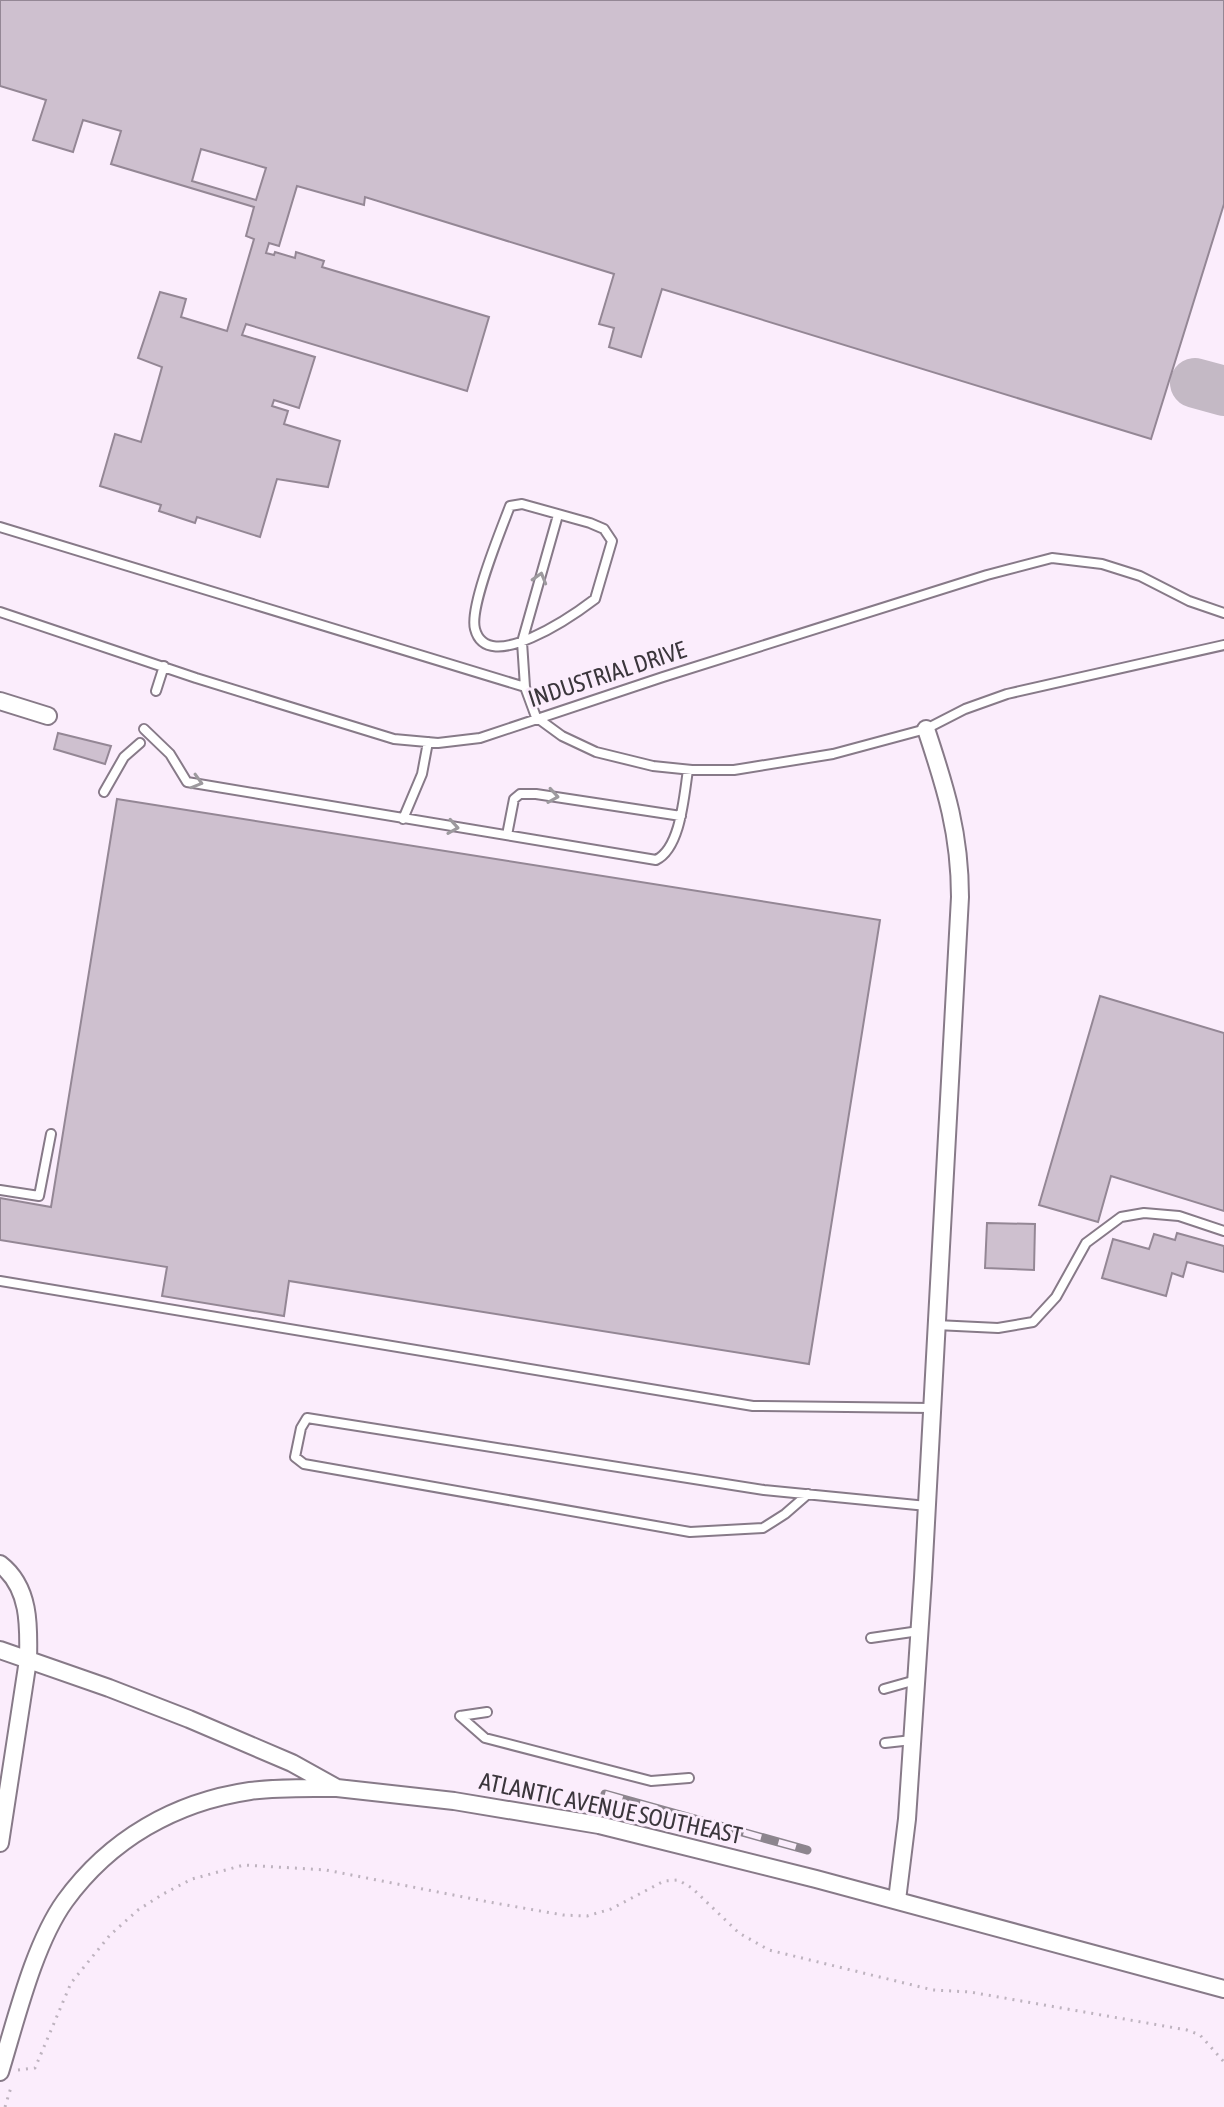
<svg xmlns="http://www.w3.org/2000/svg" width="1224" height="2107" viewBox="0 0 1224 2107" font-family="'Asap Condensed',sans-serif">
<rect width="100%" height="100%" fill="#fbedfc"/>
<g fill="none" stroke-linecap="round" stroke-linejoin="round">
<path stroke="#c4b9c5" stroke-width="50" d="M1195,383L1224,391"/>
</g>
<path fill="#cec0cf" stroke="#948795" stroke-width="2" fill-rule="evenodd" d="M0,0H1224V204L1151,439L662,289L641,357L609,347L614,328L599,324L614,274L365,197L364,205L297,186L279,246L269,243L266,253L274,255L275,252L295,258L296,252L324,261L322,267L489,317L467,391L246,324L242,335L315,357L299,408L274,400L272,406L288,411L284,424L340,441L328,487L277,479L260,537L197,517L195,523L159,511L161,505L100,486L115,434L141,442L162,367L138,358L160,292L186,299L181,317L227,331L254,239L246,236L254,207L111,164L121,131L83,120L73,152L33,140L46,100L0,86ZM201,149L266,168L256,200L192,181Z
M58,733L111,746L105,764L54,749Z
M117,799L880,920L809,1364L289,1281L284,1316L162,1296L167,1267L0,1240V1198L51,1207Z
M1100,996L1224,1033V1211L1111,1176L1098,1222L1039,1205Z
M987,1223L1035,1224L1034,1270L985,1268Z
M1177,1233L1224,1246V1272L1187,1262L1183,1277L1172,1273L1166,1296L1102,1278L1113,1239L1149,1249L1154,1234L1175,1240Z"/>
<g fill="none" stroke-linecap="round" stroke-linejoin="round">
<g stroke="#877a88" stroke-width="12">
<path id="lane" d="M522,504L590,523L604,529L612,541L595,599C574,615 487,676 475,629C469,607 501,530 510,506Z
M0,527L525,687L536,717L562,736L596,752L653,766L692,770H734L833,754L926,729L965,709L1007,694L1224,645
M0,612L196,678L394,739L438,743L480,738L663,677L987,575L1052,558L1102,564L1140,576L1189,601L1224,613
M525,687L522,642L558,515
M156,691L164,666
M144,729L170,754L187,782L656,860C681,848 684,795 688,770
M104,792L124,757L140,743
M403,819L422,774L428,742
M507,835L514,799L520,794H536L681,816
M0,1190L39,1196L51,1134
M0,1281L753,1406L931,1408
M936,1325L998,1328L1033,1322L1056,1297L1086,1243L1121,1217L1144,1213L1179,1216L1224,1231
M808,1494L785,1514L763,1528L690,1532L304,1464L295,1457L301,1428L307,1418L764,1490L927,1506
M871,1638L919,1631
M884,1689L916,1680
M460,1716L485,1738L651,1781L689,1778
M460,1716L487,1712
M885,1743L912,1740"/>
</g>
<g stroke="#877a88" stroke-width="20">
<path id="street" d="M0,701L48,716
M0,1564C30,1587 29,1626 28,1660L0,1843
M0,1650L109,1688L189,1719L292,1763L337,1788L454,1801L599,1825L816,1879L1224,1989
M897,1900L907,1819L923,1578L960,897C960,834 946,789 926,729
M0,2072C16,2020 34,1944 65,1901C110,1839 175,1802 250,1791C278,1787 308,1788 336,1788"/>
</g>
<path stroke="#beb3bf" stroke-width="3" stroke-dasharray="2 6" stroke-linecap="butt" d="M18,2070L35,2068L71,1983L110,1935L138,1910L163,1894L192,1879L244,1865L326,1870L489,1902L563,1915L587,1916L611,1909L664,1881L678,1880L692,1888L739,1933L769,1950L933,1990L970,1992L1187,2030L1200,2035L1224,2062
M5,2107L12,2084"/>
<use href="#lane" stroke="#fff" stroke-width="8"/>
<use href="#street" stroke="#fff" stroke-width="16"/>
<g stroke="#8d858e" stroke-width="9">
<path id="rail" d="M605,1794L807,1850"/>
</g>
<use href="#rail" stroke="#fbedfc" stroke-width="6" stroke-dasharray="18" stroke-linecap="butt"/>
</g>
<defs><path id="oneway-chevron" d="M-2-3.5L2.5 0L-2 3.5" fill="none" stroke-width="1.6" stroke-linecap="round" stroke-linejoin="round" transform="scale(2)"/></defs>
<g stroke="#9d9a9e">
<use href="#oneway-chevron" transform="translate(540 578) rotate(-74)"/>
<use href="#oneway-chevron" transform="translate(197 782) rotate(16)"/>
<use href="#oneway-chevron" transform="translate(553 796) rotate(9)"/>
<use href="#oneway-chevron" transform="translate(453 827) rotate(9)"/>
</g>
<g text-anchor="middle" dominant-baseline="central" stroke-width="6" stroke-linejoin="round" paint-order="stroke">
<g font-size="24" fill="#3b363c" stroke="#fbedfc">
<text transform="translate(607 674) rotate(-18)">INDUSTRIAL DRIVE</text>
<text transform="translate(611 1808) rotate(12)">ATLANTIC AVENUE SOUTHEAST</text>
</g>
</g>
</svg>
